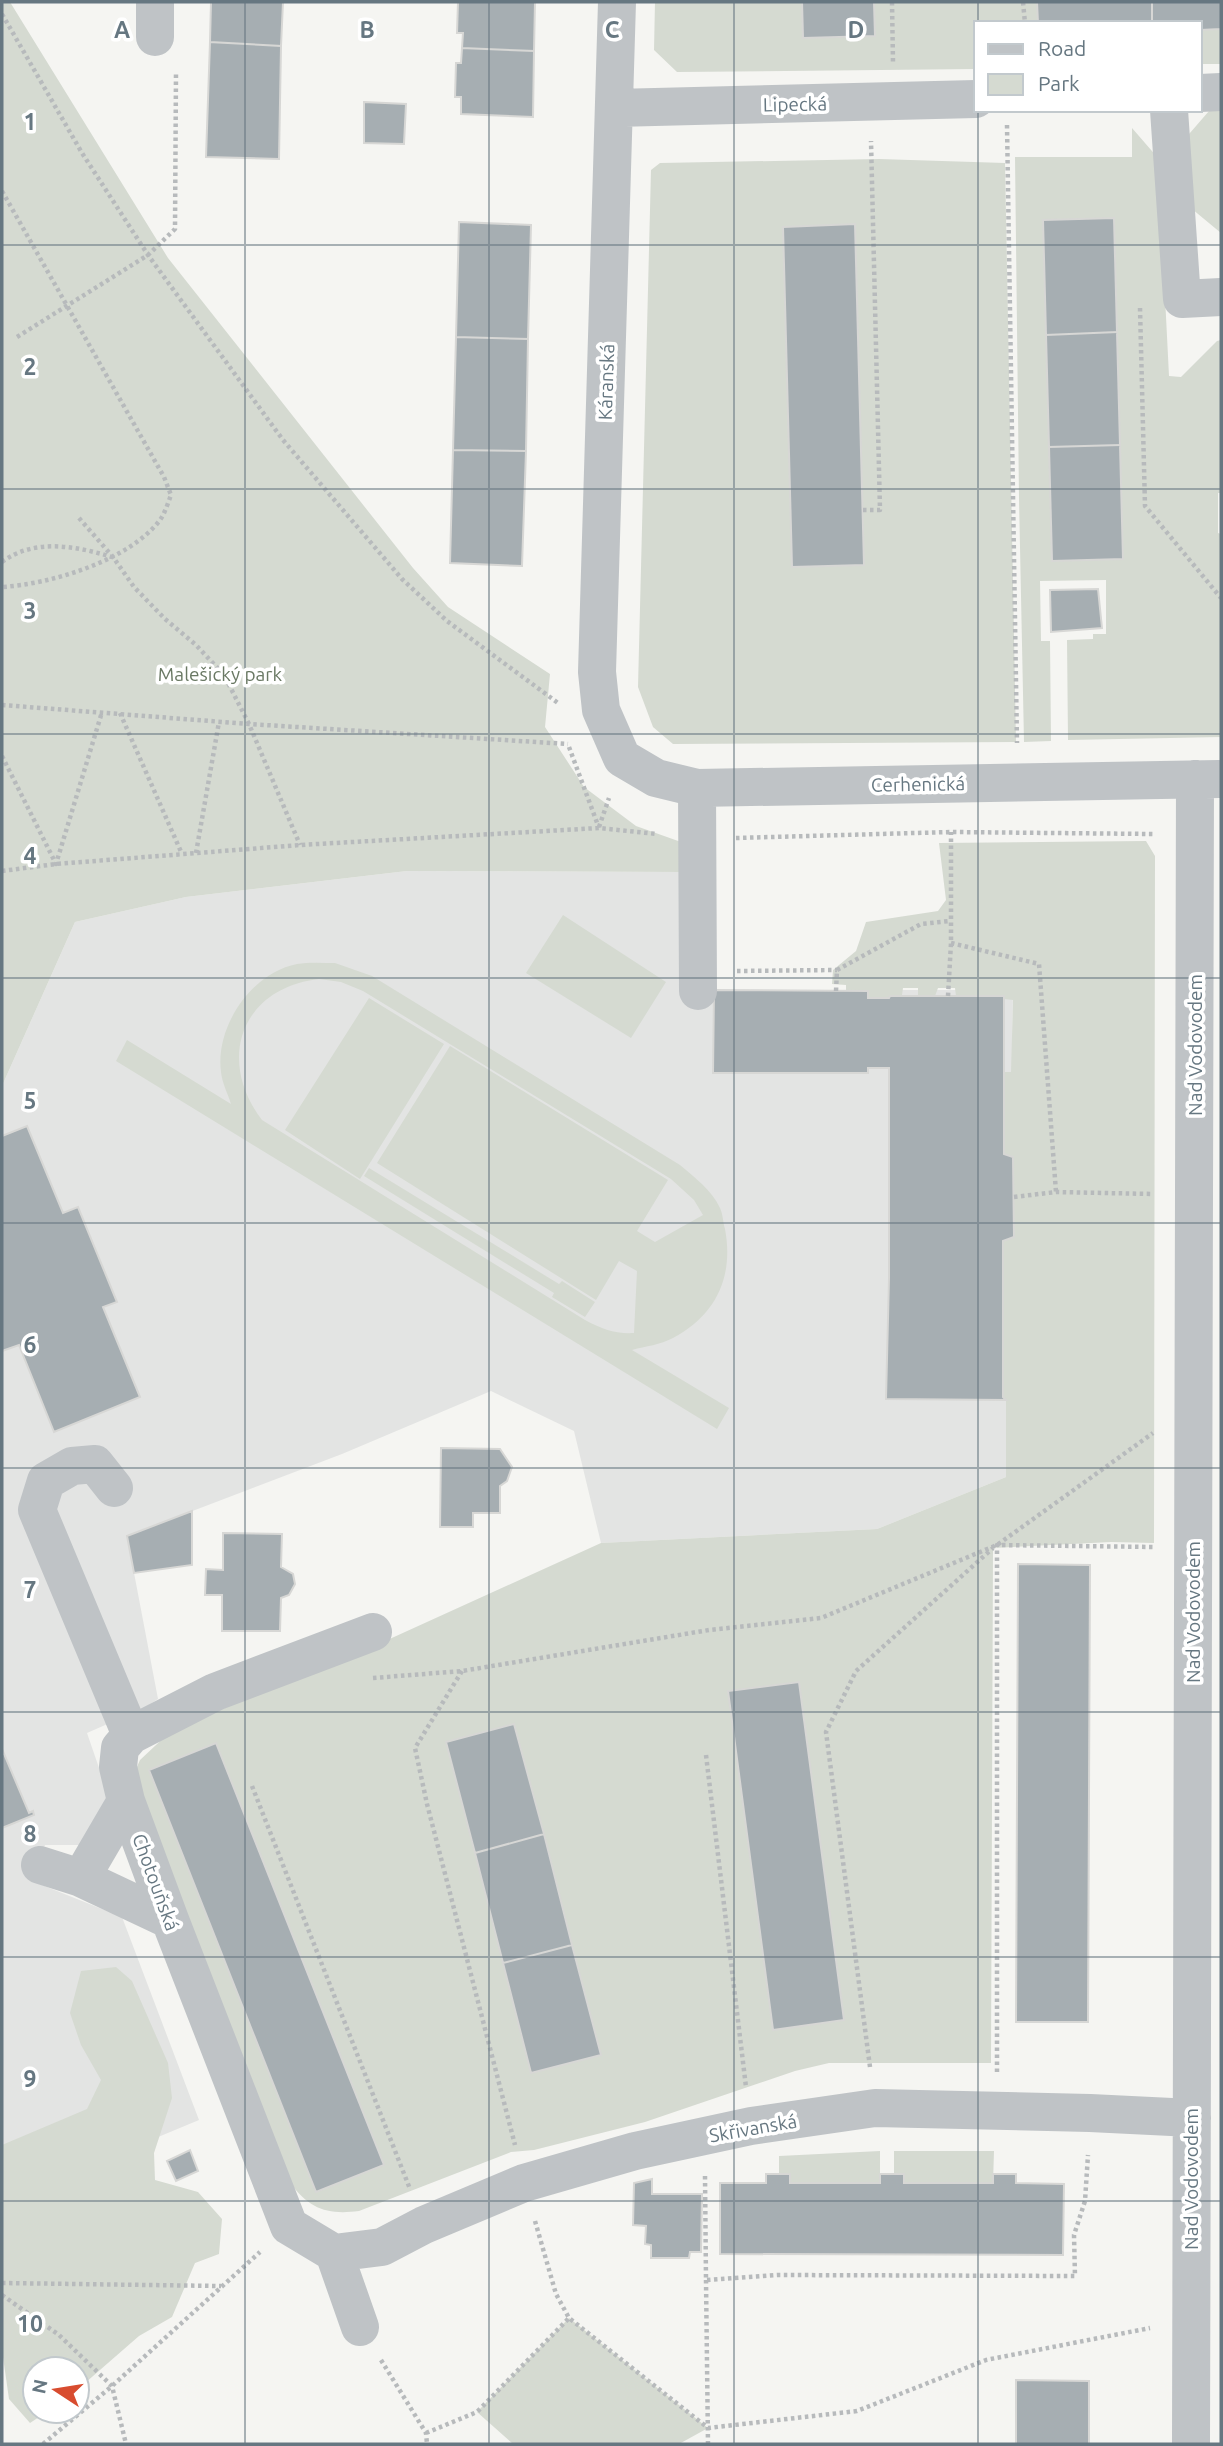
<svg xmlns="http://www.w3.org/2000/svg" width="1223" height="2446" viewBox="0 0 1223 2446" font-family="Ubuntu,sans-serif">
<rect width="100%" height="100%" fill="#f5f5f2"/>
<path fill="#e3e4e3" d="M407,871L682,872L714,990H1013L1006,1477L877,1529L601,1543L574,1431L491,1391L342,1454L127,1536L158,1699L146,1707L87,1733L109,1797L81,1845H45L32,1881L122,1917L199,2120L2,2202V1086L75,922L186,897Z"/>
<path fill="#d5dad1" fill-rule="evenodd" d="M2,2H10L168,258L413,568L448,607L550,674L545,727L584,787L636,826L681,842L682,872L407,871L186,897L75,922L2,1086Z
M655,2H802L803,38L875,36L874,2H1037L1038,23H976V69L677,72L654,50Z
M1221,29V64H1200V30Z
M1209,111H1221V233L1192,209L1183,141Z
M1132,128L1158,158L1169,376L1181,377L1217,341L1221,340V493H1218V533L1221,534V737L1068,740L1067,640L1093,639V634H1106V580L1040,581L1041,641H1050L1051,741L1024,742L1019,498L1015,157H1132ZM1114,218L1123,559L1052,561L1043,220Z
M879,159L1005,163L1016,742L673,744L653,727L638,687L651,170L660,163ZM855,225L864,565L793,567L783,227Z
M1146,841L1155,856L1154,1543L1111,1542L993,1548L991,2063H829L795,2071L645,2122L534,2150L511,2152L359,2211C327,2215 310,2209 290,2183L135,1785L136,1769L140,1760L172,1730L383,1642L601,1543L877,1529L1006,1477V1400L1003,1397V1241L1014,1237L1013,1157L1004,1154V1072H1011L1013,1000L1004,999V996H956L955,988H938L935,996H918V988H903L902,995L890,996L889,998H868L846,991V985L832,984L833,970L856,951L866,922L938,911L946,900L939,843ZM799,1682L844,2020L773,2030L729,1691ZM514,1724L601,2054L532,2073L446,1743ZM215,1743L384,2165L317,2192L150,1770Z
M563,915L666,982L631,1038L526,973Z
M335,963L372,976L680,1165C694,1177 712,1190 720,1208C723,1214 723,1223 725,1229C734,1277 716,1315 673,1338C660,1345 646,1346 632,1350L729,1408L717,1429L116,1061L127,1040L231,1104C228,1094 222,1083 221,1072C215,1027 251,973 297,964C309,962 323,963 335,963ZM319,979L341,982L363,991L671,1179L694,1200L703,1215L655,1242L637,1231L668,1180L450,1046L377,1163L596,1300L619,1261L637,1271L634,1333C615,1334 602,1329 585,1320L262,1120C216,1060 241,988 319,979Z
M369,998L444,1044L360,1179L285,1130Z
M369,1168L559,1284L562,1281L595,1302L585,1317L552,1297L554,1293L364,1176Z
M116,1967L132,1981L168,2063L172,2098L154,2153L155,2180L198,2192L222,2219L219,2254L195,2263L172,2317L139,2336L77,2390V2369H35V2411H48L30,2423L9,2399L2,2350V2145L87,2109L101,2080L81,2045L70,2013L81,1971Z
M880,2151V2183H790V2174H779V2156Z
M894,2151H994L993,2183H904V2174H894Z
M569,2318L708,2428L679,2444H513L477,2412Z"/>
<path fill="#a6aeb2" stroke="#d7d7d5" stroke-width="2" d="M211,2H283L281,46L210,42Z
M458,2H535L534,51L462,48L463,33H457Z
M802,2H874L875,36L803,38Z
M1037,2H1152V23H1038Z
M1152,2H1221V29L1200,30V23H1152Z
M210,42L281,46L279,159L206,157Z
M462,48L534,51L533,117L461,114V97H455L456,63H461Z
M364,102L406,104L404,144L364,143Z
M1114,218L1117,332L1046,335L1043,220Z
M459,222L531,225L528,339L456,337Z
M855,224L864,565L792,567L783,227Z
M1117,332L1120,445L1049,447L1046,335Z
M456,337L528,339L526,451L453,450Z
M1120,445L1123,559L1052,561L1049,447Z
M453,450L526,451L522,566L450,563Z
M1098,589L1102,628L1051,632L1050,590Z
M714,990L868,991V998H889L890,996H1004V1154L1013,1157L1014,1237L1003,1241V1397L1006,1400L886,1399L889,1278V1068H868V1073H713Z
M27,1126L63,1213L78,1207L117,1302L103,1307L140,1397L54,1432L19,1345L2,1351V1136Z
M441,1448L500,1449L512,1467L507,1481L500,1486V1513H473V1527H440Z
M192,1511V1565L134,1573L127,1536Z
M223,1533L282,1534L281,1567L293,1574L295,1584L289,1595L281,1598L280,1631H222V1595H205L206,1569L223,1570Z
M1018,1564L1090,1565L1088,2022H1016Z
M799,1682L844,2020L773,2030L728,1691Z
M514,1724L544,1834L475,1853L446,1742Z
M216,1743L384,2165L316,2192L149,1770Z
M2,1749L29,1813L33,1811L34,1815L2,1828Z
M544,1834L572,1945L503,1963L475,1853Z
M572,1945L601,2055L531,2073L503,1963Z
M190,2150L198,2171L176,2181L167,2161Z
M766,2174H790V2183H880V2174H904V2183H993V2174H1016V2183L1064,2184L1063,2255L720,2254V2183H766Z
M652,2179V2194H702L701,2252H690L689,2258H651V2245L645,2244L646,2226L633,2225L634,2183Z
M1016,2380L1089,2381V2444H1016Z"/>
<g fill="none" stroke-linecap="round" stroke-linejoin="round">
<path stroke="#b7babc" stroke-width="4.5" stroke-dasharray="3.5 3.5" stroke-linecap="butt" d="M892,2L893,62
M1023,2L1025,23
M2,14L82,153L148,255L283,440L402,579L447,621L558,703
M1007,125L1017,743
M2,191L164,477L171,495C168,503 165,513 160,520C129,561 50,584 2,587
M1140,308L1145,506L1221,598
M17,337L148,255L175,229L176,72
M863,510H880L871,141
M79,518L113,557L134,587L165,619L196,645L224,675L249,724L300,845
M2,562C34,538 76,546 112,557
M2,705L249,724L568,744
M120,713L182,854
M569,747L599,828
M2,756L56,864L102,712
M599,827L609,798
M736,838L951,832L1154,834
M196,853L219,722
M2,871L56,864L300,845L599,828L657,834
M951,943L1039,964L1056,1192
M737,971L837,970
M836,991L837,970L921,924L950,921
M948,996L951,943V832
M1014,1197L1056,1192L1153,1194
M462,1671L415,1748L427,1804L515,2145
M373,1678L462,1671L709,1630L821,1618L997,1545L1153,1433
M706,1755L746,2087
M252,1786L410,2189
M870,2067L826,1732L856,1671L993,1548
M997,2072V1545L1154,1547
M705,2176L706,2280L778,2275L1075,2276L1074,2235L1085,2201L1088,2155
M535,2221L556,2294L569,2318L708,2428L857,2411L986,2360L1150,2328
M706,2280L708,2444
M2,2283L221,2286
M2,2295L59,2335L112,2386L126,2444
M381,2360L426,2433L427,2444
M426,2433L477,2412L569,2318
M43,2444L112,2386L260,2252"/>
<path stroke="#bfc3c6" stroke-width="38" d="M617,2L597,672L601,710L622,758L656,778L697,788L1219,779
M155,37V2
M1200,93L1221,92
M615,108L976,99
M1169,110L1182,299L1221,297
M697,788L698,991
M114,1488L95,1464L72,1466L46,1481L37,1510L131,1735
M40,1865L81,1878L170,1920
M81,1878L126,1801
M334,2253L382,2247L424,2225L524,2183L635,2151L751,2126L875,2108L1090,2113L1192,2118
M334,2253L289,2226L170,1920L126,1801L118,1767L120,1748L131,1735L215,1692L373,1632
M334,2253L360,2327
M1191,2444L1195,779"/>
</g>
<path fill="none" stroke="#667781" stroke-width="2" stroke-opacity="0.55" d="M245,2V2444M489,2V2444M734,2V2444M978,2V23M978,110V2444M2,245H1221M2,489H1221M2,734H1221M2,978H1221M2,1223H1221M2,1468H1221M2,1712H1221M2,1957H1221M2,2201H1221"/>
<g text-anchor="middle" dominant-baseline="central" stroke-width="7" stroke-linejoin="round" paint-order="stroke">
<g font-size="19" fill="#667781" stroke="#fff">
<text transform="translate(795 104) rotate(-1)">Lipecká</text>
<text transform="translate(606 382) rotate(-88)">Káranská</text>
<text transform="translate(918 784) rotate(-1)">Cerhenická</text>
<text transform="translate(1195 1045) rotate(-90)">Nad Vodovodem</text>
<text transform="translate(1193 1612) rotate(-90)">Nad Vodovodem</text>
<text transform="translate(156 1882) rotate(70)">Chotouňská</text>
<text transform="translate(753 2128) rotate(-10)">Skřivanská</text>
<text transform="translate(1191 2179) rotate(-90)">Nad Vodovodem</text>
</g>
<g font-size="19" fill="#6a7964" stroke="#fff">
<text x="220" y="674">Malešický park</text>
</g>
</g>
<g font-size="23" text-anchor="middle" font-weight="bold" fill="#667781" stroke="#fff" stroke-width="7" stroke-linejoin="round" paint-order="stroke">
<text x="122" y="38">A</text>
<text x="367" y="38">B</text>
<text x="612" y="38">C</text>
<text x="856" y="38">D</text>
<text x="30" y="130">1</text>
<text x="30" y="375">2</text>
<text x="30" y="619">3</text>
<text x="30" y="864">4</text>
<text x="30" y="1109">5</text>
<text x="30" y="1353">6</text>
<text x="30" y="1598">7</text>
<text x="30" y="1842">8</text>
<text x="30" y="2087">9</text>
<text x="30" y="2332">10</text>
</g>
<rect width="1223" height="2446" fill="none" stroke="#667781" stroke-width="7"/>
<rect x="974" y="21" width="228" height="91" fill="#ffffff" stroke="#c2c9cd" stroke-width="2"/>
<rect x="988" y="44" width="35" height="10" fill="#bfc3c6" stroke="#c2c9cd" stroke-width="2"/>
<text x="1038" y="56" font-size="21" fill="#667781">Road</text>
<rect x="988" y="74" width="35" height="21" fill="#d5dad1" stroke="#c2c9cd" stroke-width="2"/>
<text x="1038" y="91" font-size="21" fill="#667781">Park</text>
<g transform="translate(56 2390) rotate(282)"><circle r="33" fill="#ffffff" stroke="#c2c9cd" stroke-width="2"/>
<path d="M0-5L12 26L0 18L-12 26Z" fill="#d84c2f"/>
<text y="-10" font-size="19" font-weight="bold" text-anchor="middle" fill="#667781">N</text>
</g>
</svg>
